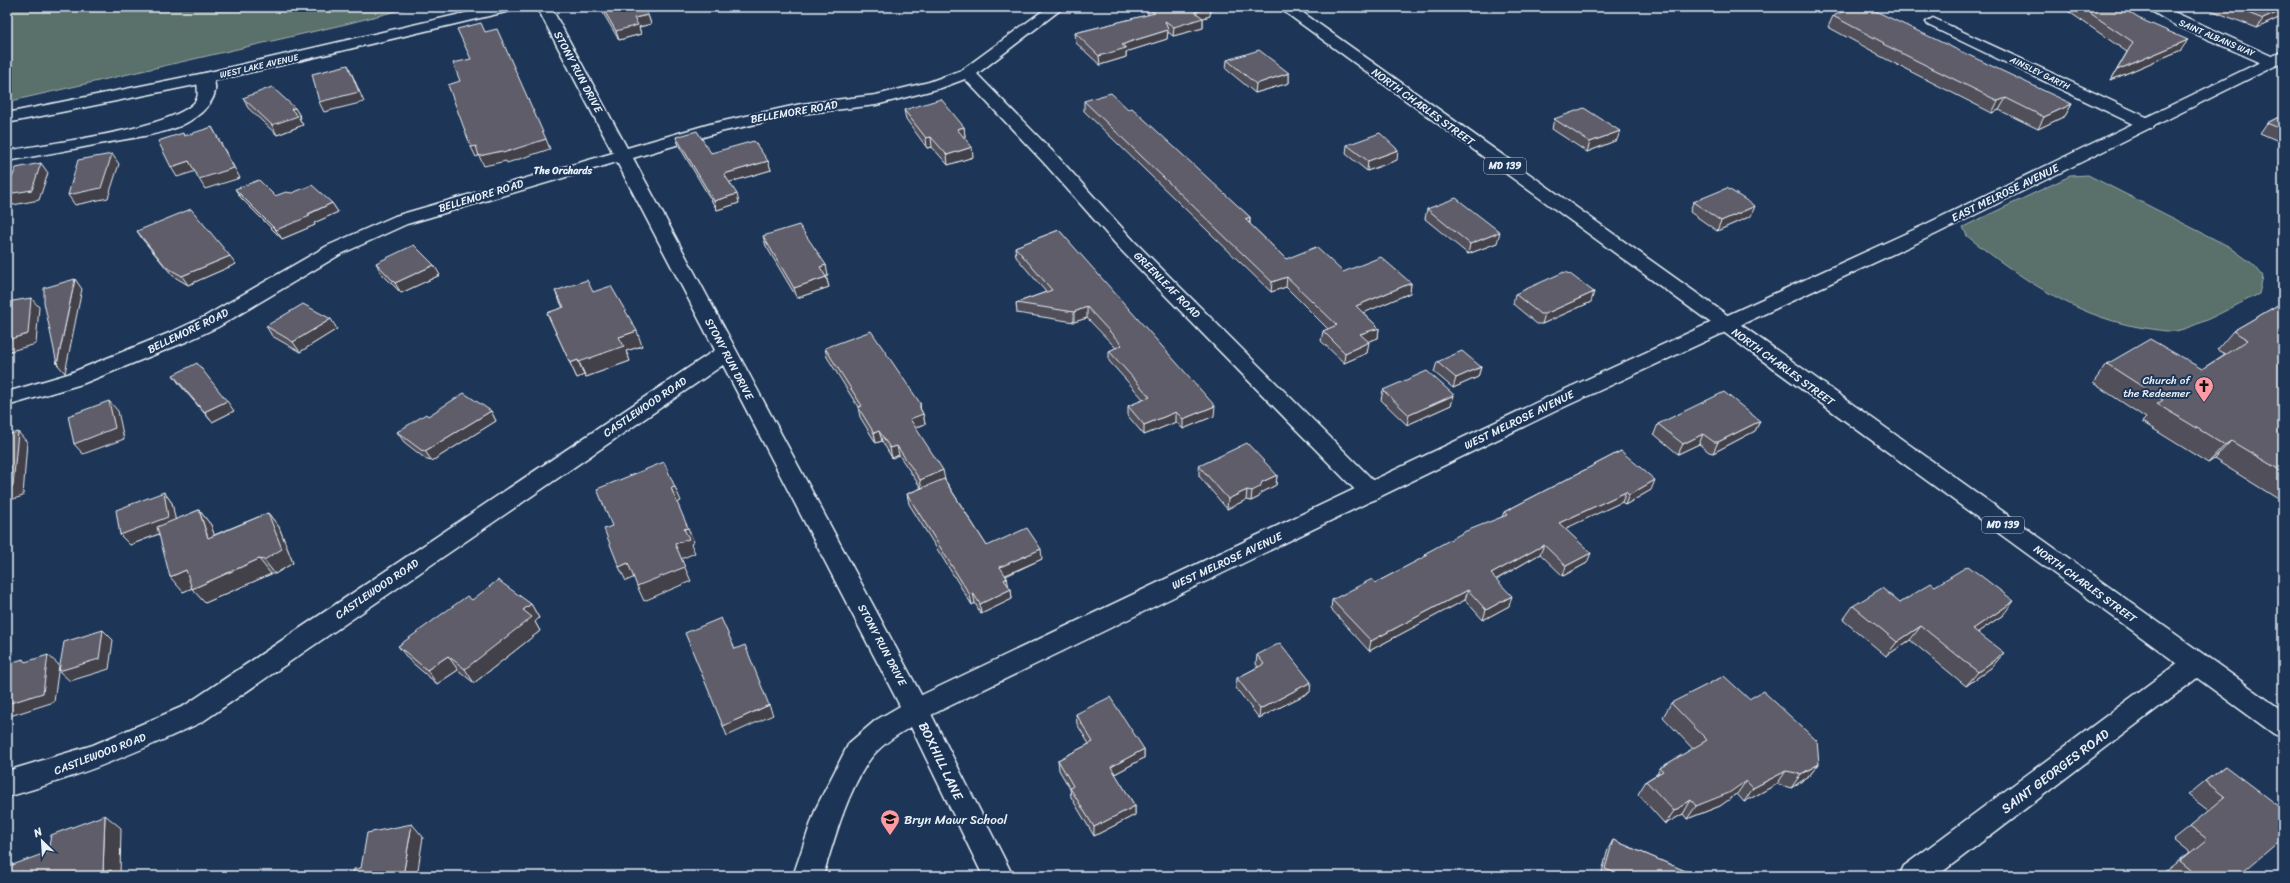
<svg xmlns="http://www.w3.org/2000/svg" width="2290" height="883" viewBox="0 0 2290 883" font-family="Sriracha,sans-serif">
<rect width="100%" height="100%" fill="#1d3557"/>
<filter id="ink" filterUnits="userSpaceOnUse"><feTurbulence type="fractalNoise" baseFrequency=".025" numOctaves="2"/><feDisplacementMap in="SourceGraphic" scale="8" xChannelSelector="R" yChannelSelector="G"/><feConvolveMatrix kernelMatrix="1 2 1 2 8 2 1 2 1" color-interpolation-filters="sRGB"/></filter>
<g filter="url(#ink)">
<path fill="#5a6f6a" stroke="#a1b0b1" d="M7,7H412L346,24L7,102Z
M2088,175L2230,247L2254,265L2263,276L2259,294C2235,305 2200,326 2176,331C2169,332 2159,330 2152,329C2082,321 2021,279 1967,236L1963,227L2070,176Z"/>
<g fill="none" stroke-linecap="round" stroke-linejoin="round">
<g stroke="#e8f1f8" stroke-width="3">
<path id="minor" d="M537,7H551L627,148L710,124L801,104L876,95L929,82L962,70L1048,7H1064L977,74L1058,157L1135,242L1379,486L1382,492L1379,498L1371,501L1363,498L1121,250L1046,165L965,79L941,88L876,105L801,114L720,132L633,158L925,702L1013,876H983L911,727C896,735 878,747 868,762C846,796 835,837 823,876H793L816,808L849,743L876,720L900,706L723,365L202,722C139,752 75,778 7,797V771L93,745L184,706L715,350L617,162L407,224L341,254L218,327L188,341L82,384L7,406V392L68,374L174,331L204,317L327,246L395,216L613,153Z
M2145,7H2163L2278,59L2280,62L2278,65H2266L2173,24Z
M1933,18L2153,120L2155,124L2153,128H2141L1928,25L1926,22Z
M205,73L211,75C226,98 197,119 178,127C157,135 132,138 110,142C75,149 41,155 7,161V151C48,143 167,130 194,103C202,95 194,83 199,75Z
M2196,653L2205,656L2209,664L2205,672L1937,876H1899L1904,866L2187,656Z"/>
</g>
<g stroke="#e8f1f8" stroke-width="3">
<path id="tertiary" d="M491,7H517L510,11L205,83L7,123V113L205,73Z
M2283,51V62L1936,234L1562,408L925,718L916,722L907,718L903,710L907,702L1546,398L1922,226Z"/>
</g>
<g stroke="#e8f1f8" stroke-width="3">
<path id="primary" d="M1278,7H1295L2283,711V738L2274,734Z"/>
</g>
<use href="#minor" fill="#1d3557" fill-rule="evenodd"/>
<use href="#tertiary" fill="#1d3557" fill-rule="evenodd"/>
<use href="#primary" fill="#1d3557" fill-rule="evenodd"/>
</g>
<path fill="#51505a" stroke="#e8f1f8" d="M601,7H643L648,15L651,24L639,27L641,34L619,40L603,13Z
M2062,7H2121L2181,50L2111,80L2127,52Z
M2203,7H2283V16L2257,28Z
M1148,9L1210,16L1203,18V28L1173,36L1168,32L1167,39L1129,51L1126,53V57L1100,65L1076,43L1075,33L1148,15Z
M1833,16L2072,104L2065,116L2038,129L1999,110L1992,113L1878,55V54L1828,27Z
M1227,60L1289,73V83L1255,93L1226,69Z
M243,98L295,108L301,118H299L303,125L277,135L248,108Z
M1084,101L1128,109L1250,217V224L1286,259L1343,272L1411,283L1410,293L1363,313L1379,328L1378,338L1368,341L1367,353L1344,363L1321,341L1323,331L1328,329L1286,287L1271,292L1084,111Z
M904,110L964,127L965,137H964L973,157L948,165L932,147L927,148L906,119Z
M2283,115V143L2260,133L2267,123Z
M1554,119L1617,140L1587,152L1552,129Z
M676,137L711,153L768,161L771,170L729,182L739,203L717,210L679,146Z
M1347,145L1397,160L1367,171L1346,154Z
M235,189L275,196L332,203L338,212L314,223L315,225L282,239L241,198Z
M1693,202L1751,216L1717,231L1690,212Z
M1427,209L1497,243L1468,254L1425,219Z
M1059,230L1214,416L1183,429L1176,422L1144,435L1128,416V406L1144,400L1109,361V351L1116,348L1087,318L1074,322L1017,313L1016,303L1046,292L1016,257L1015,247Z
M137,231L236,264L188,285L173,276L143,240Z
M763,236L826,265L828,276H826L829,287L797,298L766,246Z
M376,263L440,275L401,293L381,273Z
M555,291L593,292L642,346L626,351L630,361L586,377L584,375L577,378L547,313L563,308Z
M1515,294L1591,302L1542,324H1537L1513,304Z
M2283,302V502L2214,459L2208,463L2142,422L2146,418L2093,383L2107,364L2202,369L2225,354L2217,350L2233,331Z
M266,326L337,329L300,352L272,336Z
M825,348L921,410L923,414L925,424L915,428L945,480L987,546L1042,559L1006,576L1007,578L1008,586L1011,589L1012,599L981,614L975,603L972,605L909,504L907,494L921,488L899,455L892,458L882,441L876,443L860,417L858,407L827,357Z
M1437,362L1481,367L1478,377L1453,388L1434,372Z
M173,375L234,411L212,422L180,385Z
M1383,390L1454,395L1451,405L1407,425L1381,400Z
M491,411L496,421L432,461L427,460L404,442L397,432L428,416Z
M1760,421L1755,431L1713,453L1709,452L1699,444L1678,454L1654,434L1658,424Z
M1621,451L1651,490L1625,505L1622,502L1565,528L1587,563L1563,576L1540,554L1496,580L1509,606L1483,620L1465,600L1369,651L1331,609L1332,600L1375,583L1425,557L1426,553L1502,517L1504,512Z
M1199,466L1277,475L1276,485L1261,493L1259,497L1251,501L1246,500L1227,509L1199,476Z
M164,492L172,503L175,520L199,510L211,525L214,535L268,513L279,527L293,563L275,574H271L205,603L192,588L183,592L159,534L130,545Z
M1935,586L2003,615L1978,632L1992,667L1966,686L1910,640L1886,656L1843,620L1853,606L1900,603Z
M472,600L531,604L539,618L535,622L540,631L474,683L458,670L437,684L409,660L398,646Z
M1257,655L1310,692L1259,718L1236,688L1237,678L1258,667L1256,664Z
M1749,699L1819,764L1808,777L1791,788L1777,784L1744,802L1737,794L1720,806L1687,819L1683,814L1665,824L1638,794L1646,781L1657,774L1660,768L1693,749L1663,717L1671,703Z
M1076,714L1144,749V758L1115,774L1135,806V815L1094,836L1071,797L1070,789L1059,770L1058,760L1089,744L1077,724Z
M2225,766L2243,872L2245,876H2166L2163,873L2190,852L2174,839L2209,811L2188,795L2205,781Z
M1613,840L1697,876H1601L1608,849Z"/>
<path fill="#42414a" stroke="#e8f1f8" d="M1211,7L1210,16L1203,18V28L1173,36L1174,27L1195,12Z
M2283,10V16L2257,28L2263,19Z
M648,15L651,24L639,27L641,34L619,40L616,31L634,18Z
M1168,30L1167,39L1129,51L1126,53V57L1100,65L1099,56L1129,42Z
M2188,40L2181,50L2111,80L2117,70Z
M348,65L364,102L324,112L319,102Z
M1289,73V83L1255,93L1256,84Z
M2006,98L1999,110L1992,113L1998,101Z
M2072,104L2065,116L2038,129L2044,117Z
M295,108L301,118H299L303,125L277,135L272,125L291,109Z
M212,127L240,178L205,189L199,179Z
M964,127L965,137L958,139L957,129Z
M1620,131L1617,140L1587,152L1590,142Z
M931,137L932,147L927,148L926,138Z
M546,139L550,149L507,163L506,161L484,166L479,156Z
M476,146L480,155L476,157L471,147Z
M972,147L973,157L948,165L947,155Z
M1398,150L1397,160L1367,171L1368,161Z
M112,154L119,164L108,198L75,205L68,195Z
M189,161L196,171L177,177L171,167Z
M768,161L771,170L727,183L724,174Z
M41,163L48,173L39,200L13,205L7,198V194Z
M737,194L739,203L717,210L714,201Z
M332,203L338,212L314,223L315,225L282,239L276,230Z
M1755,206L1751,216L1717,231L1721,221Z
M1250,217L1249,227L1245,219Z
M1500,232L1497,243L1468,254L1470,244Z
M230,256L236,264L188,285L182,276Z
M434,265L440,275L401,293L395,283Z
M826,265L828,276L822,277L820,267Z
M826,277L829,287L797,298L794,288Z
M1287,277L1286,287L1271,292L1272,282Z
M75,279L82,289L65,373L57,364Z
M1411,283L1410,293L1354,317L1356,306Z
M1594,292L1591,302L1542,324L1545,314Z
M31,298L39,307L36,344L7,352V340Z
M1087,307V318L1074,322V312Z
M331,319L337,329L300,352L293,342Z
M1379,328L1378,338L1358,345L1360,334Z
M637,331L642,346L626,351L630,361L586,377L579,362L619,337Z
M1369,342L1367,353L1344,363L1345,353Z
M578,360L584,375L577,378L570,363Z
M1481,367L1478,377L1453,388L1456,378Z
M1454,395L1451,405L1407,425L1409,415Z
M109,401L118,411L124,439L83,454L74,444Z
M227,401L234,411L212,422L204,412Z
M920,403L921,413L923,414L925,424L912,429L910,419L920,408Z
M1215,406L1214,416L1183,429V419Z
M491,411L496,421L432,461L425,451Z
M1176,412V422L1144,435V425Z
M1760,421L1755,431L1713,453L1718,442Z
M879,431L882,441L876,443L874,433Z
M18,432L27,442L23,496L7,501V488Z
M1703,434L1699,444L1678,454L1683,444Z
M2231,441L2214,459L2208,463L2225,445Z
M897,446L899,455L892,458L890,448Z
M943,470L945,480L922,490L920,480Z
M1277,475L1276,485L1261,493L1259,497L1251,501L1252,491L1262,482Z
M1655,480L1651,490L1625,505L1629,495Z
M675,487L681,501L677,503L671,488Z
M1247,490L1246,500L1227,509L1228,499Z
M164,492L172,503L177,527L130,545L120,535Z
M1626,492L1622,502L1556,533L1559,523Z
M199,510L211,525L220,552L208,538Z
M268,513L279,527L293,563L275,574L264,560Z
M688,528L694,542L691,544L695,553L681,559L691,581L644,601L637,586L675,544L684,529Z
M1544,545L1540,554L1488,584L1491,574Z
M1041,549L1042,559L1001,577L1000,567Z
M1591,553L1587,563L1563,576L1566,566Z
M259,559L271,574L205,603L192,589Z
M628,563L635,577L626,581L619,567Z
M186,570L199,585L183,592L170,577Z
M1007,578L1009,588L1004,580Z
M1011,589L1012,599L981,614L980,604Z
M1468,590L1465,600L1369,651L1371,641Z
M973,593L975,603L972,605L970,595Z
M1512,596L1509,606L1483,620L1486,610Z
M2014,601L2003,615L1962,643L1973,629Z
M531,604L539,618L535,622L540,631L474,683L465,669L523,610Z
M1921,626L1910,640L1886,656L1897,642Z
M103,630L113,640L109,669L70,681L59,671Z
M2004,653L1992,667L1966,686L1978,672Z
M48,655L59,665L54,702L7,717V704Z
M448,656L458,670L437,684L427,670Z
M1311,682L1310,692L1259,718L1260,709Z
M769,705L773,715L727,736L723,726Z
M1144,749V758L1111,776V767Z
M1819,764L1808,777L1791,788L1801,774Z
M1786,771L1777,784L1744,802L1753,788Z
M1746,781L1737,794L1720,806L1687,819L1696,806Z
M1691,800L1683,814L1665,824L1674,811Z
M1135,806V815L1094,836V827Z
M105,815L121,828L120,876H107L103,873Z
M412,824L423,837L417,876H403Z"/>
<path fill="#5e5d69" stroke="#e8f1f8" d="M602,7H643L648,15L634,18L638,25L616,31Z
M1156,7H1211L1195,12L1203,18L1174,27L1165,21L1168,30L1129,42L1122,45L1126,48L1099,56L1075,33L1155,13L1148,9Z
M1853,7H1867L2072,104L2044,117L2006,98L1998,101L1883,44L1884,43L1833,16Z
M2081,7H2121L2138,18L2188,40L2117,70L2133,42Z
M2233,7H2283V10L2263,19Z
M481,23L485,32L497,29L546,139L503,153L502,151L479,156L476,146L471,147L448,85L460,81L453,63L471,59L457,29Z
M1259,50L1289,73L1256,84L1227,60Z
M348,65L359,92L319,102L312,74Z
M272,87L295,108L291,109L298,116L272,125L243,98Z
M1111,93L1128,109L1132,108L1250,217L1245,219L1286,259L1316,247L1343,272L1381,257L1411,283L1356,306L1379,328L1360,334L1369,342L1345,353L1323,331L1337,325L1287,277L1272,282L1084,101Z
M941,99L964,127L957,129L972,147L947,155L931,137L926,138L904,110Z
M1584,108L1620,131L1590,142L1554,119Z
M2283,115V130L2267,123Z
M212,127L234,168L199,179L189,161L171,167L158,141L183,133L184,136Z
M697,131L711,153L754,141L768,161L724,174L737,194L714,201L676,137Z
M1380,133L1398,150L1368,161L1347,145Z
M112,154L101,188L68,195L78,160Z
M41,163L32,190L7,194V190L16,168Z
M259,180L275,196L286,192L292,193L312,185L332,203L308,214L310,216L276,230L235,189Z
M1727,188L1755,206L1721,221L1693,202Z
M1456,198L1500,232L1470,244L1427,209Z
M191,209L230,256L182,276L166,267L137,231Z
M799,225L826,265L820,267L826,277L794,288L763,236Z
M1059,230L1215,406L1183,419L1176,412L1144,425L1128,406L1150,397L1109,351L1122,345L1087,307L1074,312L1016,303L1052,290L1015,247Z
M414,245L434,265L395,283L376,263Z
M1564,272L1570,274L1594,292L1545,314H1540L1515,294Z
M75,279L57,364L44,302V288Z
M587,280L593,292L611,286L637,331L619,337L624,346L579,362L578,360L570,363L547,313L564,307L555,291Z
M31,298L28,334L7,340V302Z
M2283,302V472L2231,441L2225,445L2157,404L2163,400L2107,364L2150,339L2202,369L2248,340L2233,331Z
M303,304L331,319L293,342L266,326Z
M871,331L920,403V408L923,414L910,419L943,470L920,480L897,446L890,448L879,431L874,433L858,407L862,406L825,348Z
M1462,351L1481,367L1456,378L1437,362Z
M197,363L227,401L204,412L173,375Z
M1427,371L1454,395L1409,415L1383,390Z
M1724,392L1760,421L1718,442H1714L1703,434L1683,444L1658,424Z
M464,393L491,411L425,451L421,450L397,432L426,414L428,416Z
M109,401L115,428L74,444L68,416Z
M18,432L13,486L7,488V435Z
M1247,443L1277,475L1262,482L1260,487L1252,491L1247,490L1228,499L1199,466Z
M1621,451L1655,480L1629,495L1626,492L1559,523L1591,553L1566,566L1544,545L1491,574L1512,596L1486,610L1468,590L1371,641L1332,600L1372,579L1375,583L1428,555L1426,553L1466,531L1507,515L1504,512Z
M664,462L675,487L671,488L688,528L684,529L689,539L675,544L685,567L637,586L628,563L619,567L604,529L612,526L597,489Z
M944,479L987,546L1027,528L1041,549L1000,567L1007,578L1004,580L1011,589L980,604L973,593L970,595L907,494Z
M164,492L168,517L120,535L116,510Z
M199,510L208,538L268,513L282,549L264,560L259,559L192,589L186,570L170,577L157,527Z
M1968,566L2014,601L1973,629L2004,653L1978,672L1921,626L1897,642L1853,606L1882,588L1900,603L1931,583L1935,586Z
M498,580L531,604L523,610L532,617L465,669L448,656L427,670L398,646L467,596L472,600Z
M721,618L735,649L745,645L769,705L723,726L685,633Z
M103,630L99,659L59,671L64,642Z
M1280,643L1311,682L1260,709L1237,678L1264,664L1257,655Z
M48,655L43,693L7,704V664L23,659L25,662Z
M1724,676L1749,699L1763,691L1817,741L1819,764L1801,774L1786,771L1753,788L1746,781L1729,793L1696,806L1691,800L1674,811L1646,781L1663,771L1660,768L1707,740L1671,703Z
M1110,697L1144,749L1111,767L1135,806L1094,827L1070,788L1073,786L1058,760L1093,742L1076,714Z
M2225,766L2283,810V838L2243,872L2247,875L2245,876H2198L2180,861L2207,839L2190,826L2225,797L2205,781Z
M105,815L103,873L111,870V876H7V867L48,852L51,835Z
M412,824L403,876H352L354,869L361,868L367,833Z
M1613,840L1697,876H1622L1605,869Z"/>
</g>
<defs>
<g id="church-pin" transform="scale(1)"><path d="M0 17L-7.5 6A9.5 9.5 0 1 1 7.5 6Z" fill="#ff9aa2" stroke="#1d3557"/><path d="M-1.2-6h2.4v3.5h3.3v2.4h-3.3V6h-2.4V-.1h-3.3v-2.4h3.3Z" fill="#111"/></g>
<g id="school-pin" transform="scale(1)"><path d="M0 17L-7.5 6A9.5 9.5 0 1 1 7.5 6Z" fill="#ff9aa2" stroke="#1d3557"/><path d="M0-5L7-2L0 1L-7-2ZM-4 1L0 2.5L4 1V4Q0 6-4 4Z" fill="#111"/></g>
</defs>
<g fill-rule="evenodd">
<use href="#church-pin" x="2204" y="386"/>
<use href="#school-pin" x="890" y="819"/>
</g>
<g text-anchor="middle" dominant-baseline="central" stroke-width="4" stroke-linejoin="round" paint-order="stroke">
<g font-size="9" fill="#e8f1f8" stroke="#1d3557">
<text transform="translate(2217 38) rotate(23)">SAINT ALBANS WAY</text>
<text transform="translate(259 66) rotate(-13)">WEST LAKE AVENUE</text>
<text transform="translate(2040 73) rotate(26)">AINSLEY GARTH</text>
</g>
<g fill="#1d3557" stroke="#abb9c8" stroke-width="1">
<rect x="1484" y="158" width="42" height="16" rx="3"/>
<rect x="1982" y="517" width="42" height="16" rx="3"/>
</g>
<g font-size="10" font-weight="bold" fill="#e8f1f8">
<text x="1505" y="166">MD 139</text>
<text x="2003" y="525">MD 139</text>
</g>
<g font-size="10" font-weight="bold" fill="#e8f1f8" stroke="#1d3557">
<text x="563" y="171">The Orchards</text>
</g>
<g font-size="11" fill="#e8f1f8" stroke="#1d3557">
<text transform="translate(578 72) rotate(62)">STONY RUN DRIVE</text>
<text transform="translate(1423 107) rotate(36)">NORTH CHARLES STREET</text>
<text transform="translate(794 112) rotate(-10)">BELLEMORE ROAD</text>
<text transform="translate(2005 193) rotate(-26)">EAST MELROSE AVENUE</text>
<text transform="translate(481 196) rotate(-17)">BELLEMORE ROAD</text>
<text transform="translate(1167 285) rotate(45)">GREENLEAF ROAD</text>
<text transform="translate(188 331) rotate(-26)">BELLEMORE ROAD</text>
<text transform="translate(729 359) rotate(62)">STONY RUN DRIVE</text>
<text transform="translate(1783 367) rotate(36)">NORTH CHARLES STREET</text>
<text transform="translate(645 407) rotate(-34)">CASTLEWOOD ROAD</text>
<text transform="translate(1519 420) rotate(-26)">WEST MELROSE AVENUE</text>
<text transform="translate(1227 561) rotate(-25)">WEST MELROSE AVENUE</text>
<text transform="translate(2085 584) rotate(36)">NORTH CHARLES STREET</text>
<text transform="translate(377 589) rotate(-34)">CASTLEWOOD ROAD</text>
<text transform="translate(882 645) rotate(62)">STONY RUN DRIVE</text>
<text transform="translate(100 754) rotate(-21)">CASTLEWOOD ROAD</text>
</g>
<g font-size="11" fill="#e8f1f8" stroke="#1d3557" text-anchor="end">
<text x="2190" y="380">Church of<tspan x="2190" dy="13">the Redeemer</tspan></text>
</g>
<g font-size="13" fill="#e8f1f8" stroke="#1d3557">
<text transform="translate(941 761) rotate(64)">BOXHILL LANE</text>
<text transform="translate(2055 771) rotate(-37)">SAINT GEORGES ROAD</text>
</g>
<g font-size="13" fill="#e8f1f8" stroke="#1d3557" text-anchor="start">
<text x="904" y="819">Bryn Mawr School</text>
</g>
</g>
<rect width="2290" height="883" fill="none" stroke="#1d3557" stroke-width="24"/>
<rect x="12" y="12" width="2266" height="859" fill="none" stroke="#e8f1f8" stroke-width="1.5" filter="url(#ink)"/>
<g transform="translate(42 841) rotate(335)" stroke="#1d3557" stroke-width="3" paint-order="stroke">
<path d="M0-3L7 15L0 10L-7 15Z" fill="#e8f1f8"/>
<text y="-6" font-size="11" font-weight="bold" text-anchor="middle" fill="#e8f1f8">N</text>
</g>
</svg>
